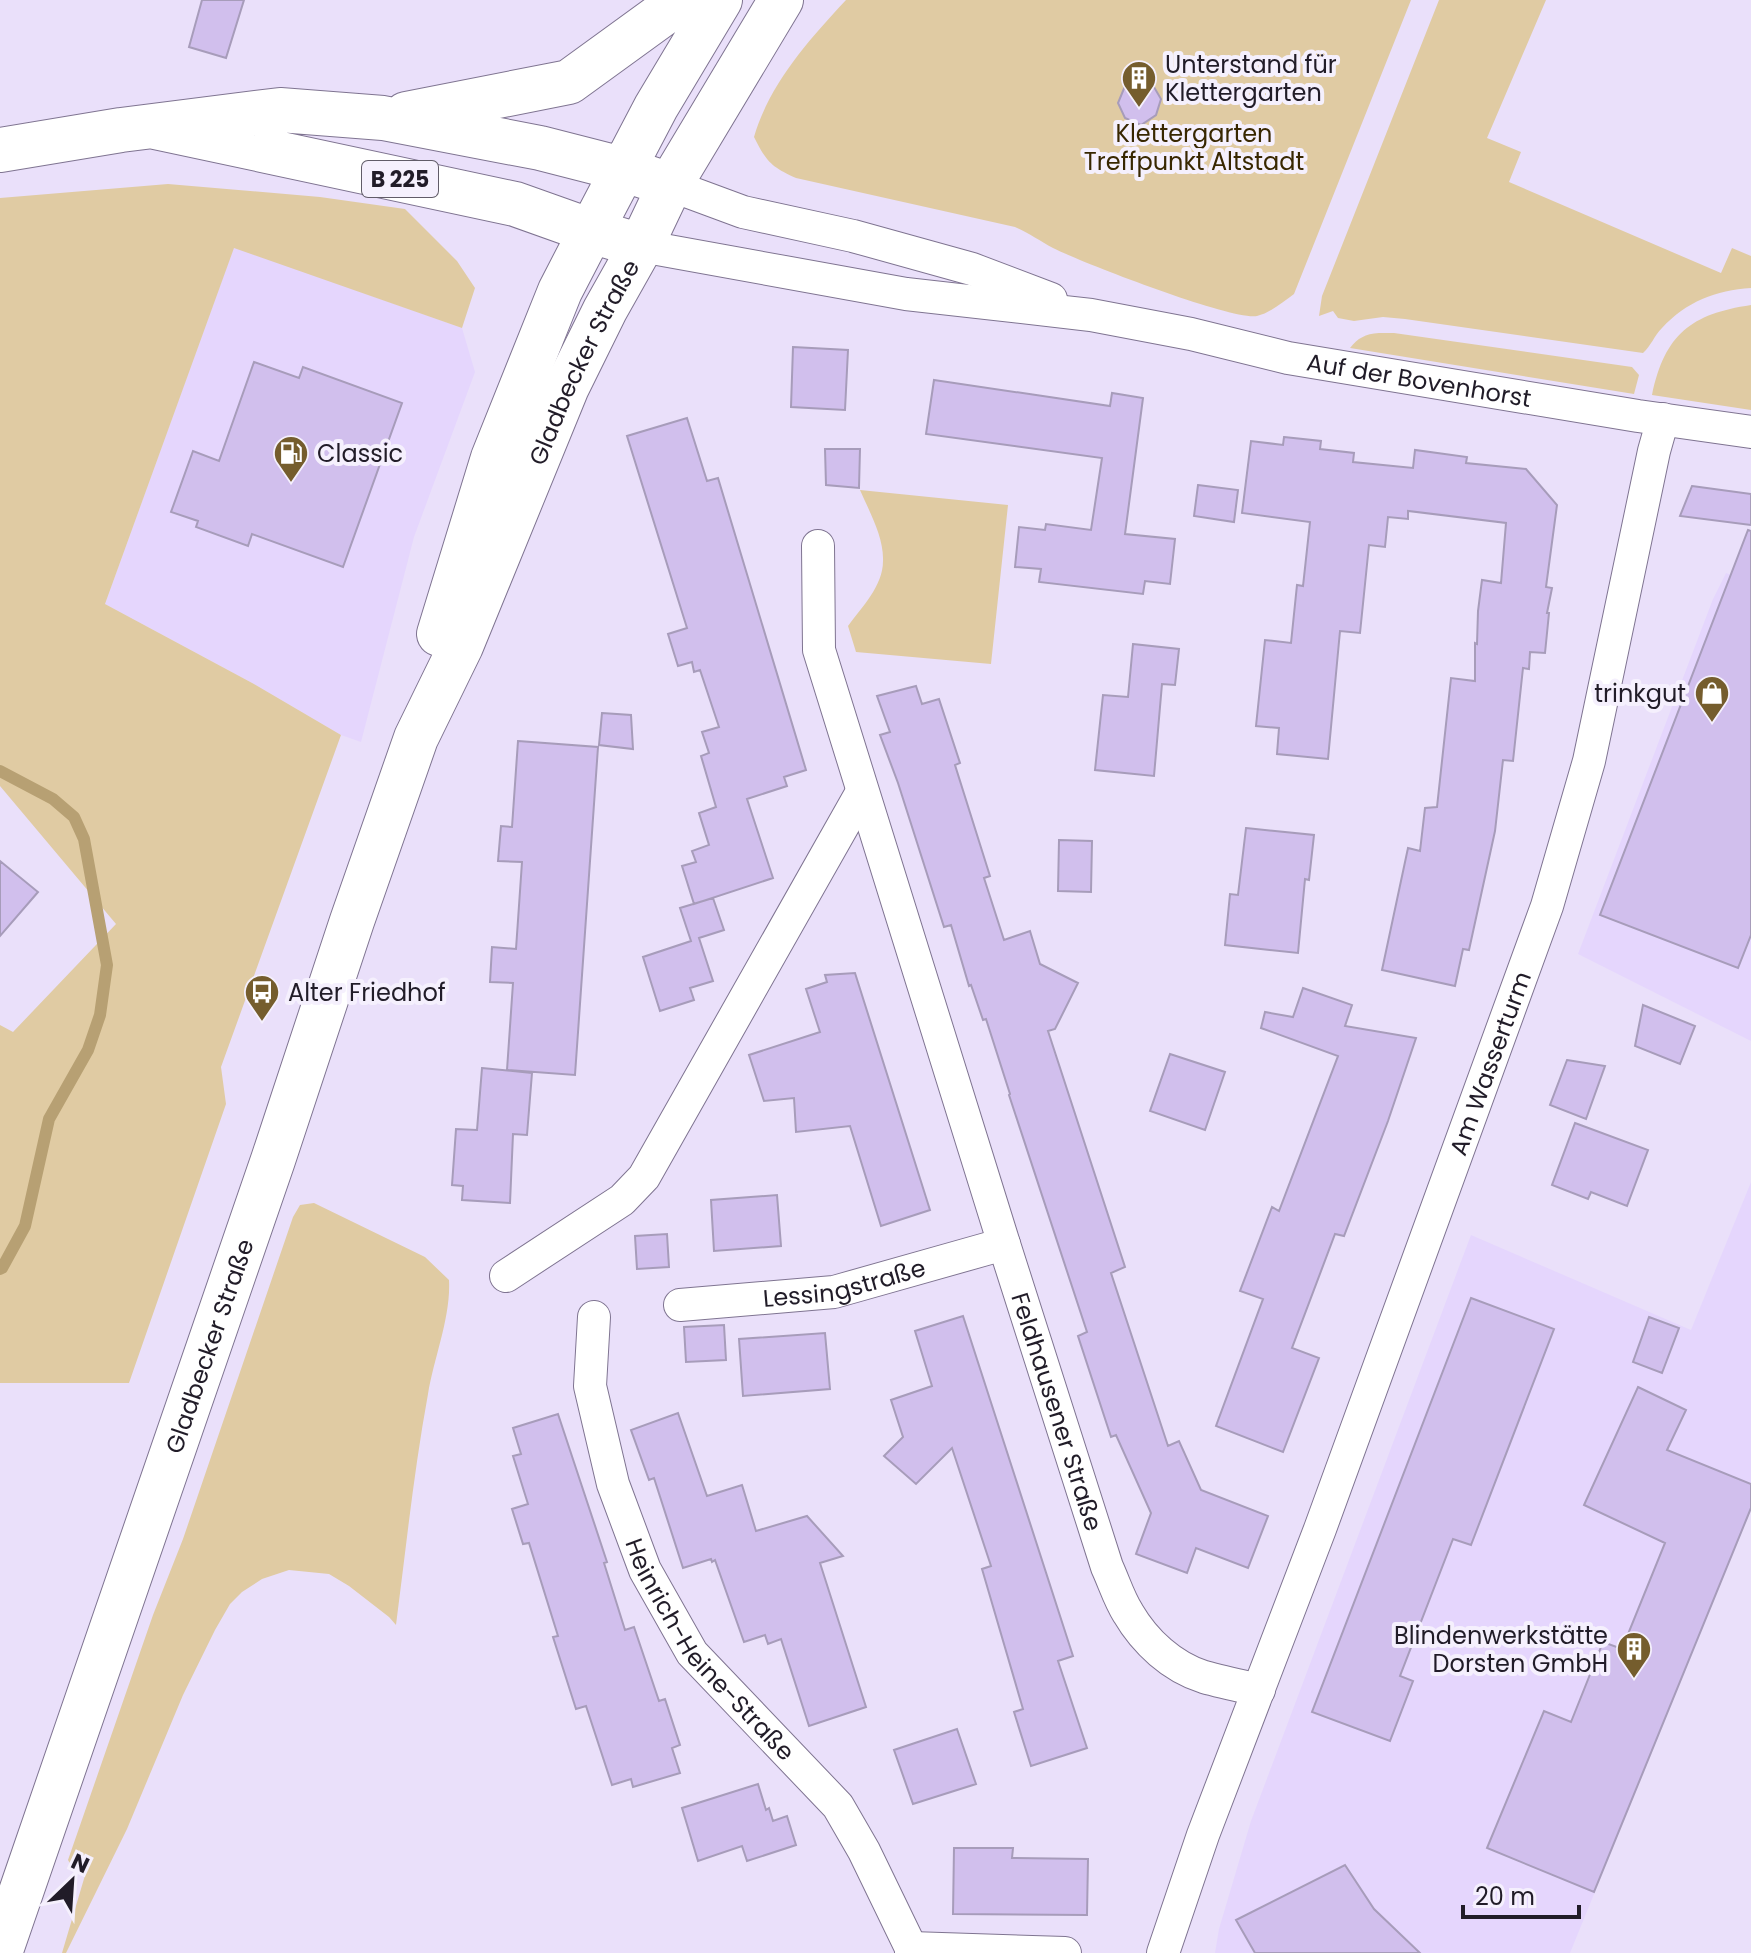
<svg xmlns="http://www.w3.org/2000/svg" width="1751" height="1953" viewBox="0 0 1751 1953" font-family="Poppins,sans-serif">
<rect width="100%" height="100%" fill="#eae0fa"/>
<path fill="#e5d6fd" d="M234,247L462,328L475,372L414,537L361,742L341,735L254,684L105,604Z
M1726,573L1751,582V1041L1578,954L1713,599Z
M1751,1182V1509L1570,1953H1215L1219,1929L1251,1821L1471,1235L1691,1330Z"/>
<path fill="#e0cba3" d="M846,0H1411L1294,294C1283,302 1270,313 1257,316C1233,321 1080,262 1053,248C1040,241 1029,233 1015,227L796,178C771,167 766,161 754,137C770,83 808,41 846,0Z
M1439,0H1546L1487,138L1521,152L1509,182L1721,273L1732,248L1751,256V288C1716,290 1686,302 1662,328C1654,336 1651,346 1643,353L1405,319L1383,317L1354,321L1338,318L1333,311L1319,316L1322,296Z
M168,184L320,197L405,209L457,261L475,288L462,328L234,248L105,604L254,684L341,735L221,1067L226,1104L129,1383H0V1025L13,1032L116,924L0,786V198Z
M1751,305V410L1652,395C1665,334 1691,314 1751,305Z
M1379,333H1394L1632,367L1639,375L1634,394L1350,348C1358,338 1365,334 1379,333Z
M860,490L1008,505L991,664L856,652L848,626C862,607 883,586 883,561C884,537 869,511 860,490Z
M314,1203L425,1257L449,1280C451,1317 434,1357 428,1394C414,1470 406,1548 396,1625L389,1617L349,1586L329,1574L289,1570L262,1579L242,1592L230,1604L215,1630L183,1695L127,1829L66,1953H62L86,1872L72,1867L68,1860L153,1615L183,1539L293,1217L300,1205Z"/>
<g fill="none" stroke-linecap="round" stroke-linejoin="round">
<path stroke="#b7a073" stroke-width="12" d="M0,771L53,799L74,817L84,839L107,965L100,1015L88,1050L49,1119L25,1226L2,1268L0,1269"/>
</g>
<path fill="#d1bfed" stroke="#a79cba" stroke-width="2" d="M202,0H244L226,58L189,47Z
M1138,82L1154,87L1161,99L1156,115L1141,125L1125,118L1118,103L1125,86Z
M793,347L848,350L845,410L791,407Z
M254,362L299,378L303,367L402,403L343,567L252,534L248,546L196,527L198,521L171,512L193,451L219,461Z
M934,380L1110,406L1112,393L1143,398L1125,534L1175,539L1170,584L1145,581L1143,594L1039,582L1041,569L1015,567L1019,527L1045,530L1046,524L1091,530L1102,458L926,434Z
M687,418L707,481L718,478L806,770L784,777L787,786L747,799L773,878L694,904L682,866L696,862L692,851L709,845L699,813L716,807L701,756L709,753L702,732L719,727L700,670L694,672L692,662L678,666L668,634L687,628L627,436Z
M1284,437L1321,441L1320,449L1354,453L1353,462L1413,468L1415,450L1467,457L1466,463L1526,469L1557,505L1546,587L1552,588L1547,613H1549L1545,653L1530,652L1529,669L1523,668L1513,761L1503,760L1495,831L1469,950L1463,949L1455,986L1382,970L1408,848L1420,851L1425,808L1437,807L1451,678L1475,681V643L1477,644L1478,611L1482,580L1501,583L1506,523L1408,511V519L1388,517L1385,547L1369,545L1360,633L1340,631L1328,759L1277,754L1279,728L1256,726L1265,640L1291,643L1297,585L1303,586L1310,522L1242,513L1251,441L1283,445Z
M825,449H860L859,488L826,485Z
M1198,485L1238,490L1234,522L1194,516Z
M1692,486L1751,494V525L1680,516Z
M1748,530L1751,531V935L1738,968L1600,915Z
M1133,644L1179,649L1175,685L1162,684L1154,776L1095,770L1103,695L1128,697Z
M916,686L922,704L939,699L960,763L955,765L990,876L984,878L1004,940L1030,931L1040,964L1078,983L1055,1029L1048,1031L1125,1267L1111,1273L1168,1446L1179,1441L1201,1490L1268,1516L1248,1568L1196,1548L1187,1573L1136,1554L1151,1513L1116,1435L1111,1437L1078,1336L1087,1332L1009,1095L1010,1094L986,1019L983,1020L971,985L969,986L951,925L944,927L898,783L880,735L890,732L877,696Z
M602,713L631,715L633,749L599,745Z
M518,741L598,747L575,1075L507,1070L513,983L490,982L492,947L516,949L522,862L498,861L501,826L512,827Z
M1246,828L1314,835L1309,880L1305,879L1298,953L1225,945L1230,894L1238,895Z
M1059,840L1092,841L1091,892L1058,891Z
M0,861L38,892L0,936Z
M713,898L724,930L699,938L713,981L690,988L694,1000L660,1011L643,957L691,941L680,908Z
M855,973L930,1210L881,1226L850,1126L796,1132L794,1098L764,1101L749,1055L820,1032L806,989L827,982L825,975Z
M1303,988L1352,1005L1345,1026L1416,1038L1388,1121L1344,1236L1335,1234L1292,1348L1319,1358L1283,1452L1216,1426L1263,1299L1240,1291L1272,1207L1279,1211L1338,1056L1261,1028L1265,1012L1293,1017Z
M1643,1005L1695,1026L1680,1064L1635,1046Z
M1170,1054L1225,1072L1205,1130L1150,1111Z
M1567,1060L1605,1066L1586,1119L1550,1105Z
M482,1068L532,1073L527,1135L513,1134L510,1203L462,1200L463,1186L452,1185L456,1129L477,1130Z
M1575,1123L1648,1150L1627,1206L1591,1192L1588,1199L1552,1185Z
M777,1195L781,1246L714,1251L711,1200Z
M667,1234L669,1267L637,1269L635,1236Z
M1471,1298L1554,1329L1471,1545L1453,1539L1400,1676L1413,1681L1390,1741L1312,1712Z
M963,1316L1073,1656L1058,1661L1087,1748L1031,1766L1014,1712L1023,1709L982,1569L991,1566L952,1448L916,1484L884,1456L903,1437L891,1400L932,1386L915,1331Z
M1649,1317L1679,1328L1662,1373L1633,1362Z
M724,1325L726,1360L686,1362L684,1327Z
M825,1333L830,1389L743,1396L739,1339Z
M1638,1387L1686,1410L1667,1450L1751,1484V1508L1594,1892L1487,1848L1544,1711L1571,1722L1603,1642L1622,1649L1665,1543L1584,1505Z
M678,1413L707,1496L742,1485L756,1531L807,1516L843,1556L820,1563L866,1707L809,1726L781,1639L768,1644L765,1635L744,1642L715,1560L712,1562L711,1559L683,1568L654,1478L649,1480L631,1430Z
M558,1414L607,1562L604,1563L625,1630L634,1627L659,1701L665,1699L680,1745L672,1748L680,1773L633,1787L631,1779L612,1785L586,1706L576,1709L553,1637L558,1636L529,1543L523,1544L512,1509L528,1504L513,1456L521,1454L513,1428Z
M957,1729L976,1784L913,1804L894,1750Z
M758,1784L766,1810L769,1808L773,1821L787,1816L796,1845L747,1861L742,1846L698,1861L682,1808Z
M954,1848H1013L1012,1858L1088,1859L1087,1915L953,1914Z
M1345,1865L1374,1909L1420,1953H1255L1236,1920Z"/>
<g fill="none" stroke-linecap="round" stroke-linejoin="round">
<g stroke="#7f7491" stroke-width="34">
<g id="street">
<path d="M670,185L743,212L853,236L972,269L1051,299"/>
<path id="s1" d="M641,246L906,294L1091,315L1191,334L1288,358L1638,416L1751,432"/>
<path id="s2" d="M818,546L819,650L1004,1244L1107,1567C1114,1582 1119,1599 1128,1613C1145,1642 1172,1667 1204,1677C1222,1682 1241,1686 1259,1690"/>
<path d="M506,1276L622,1200L644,1177L862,792"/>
<path id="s3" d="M680,1305L834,1292L1004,1244"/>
<path id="s4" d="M594,1317L590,1386L613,1484L645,1570L692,1653L838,1806L864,1851L911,1948V1953"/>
<path d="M911,1948L1065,1953"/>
<path id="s5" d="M1163,1953L1203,1835L1320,1529L1547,906L1589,761L1654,451L1663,419"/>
</g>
</g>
<g stroke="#7f7491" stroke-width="46">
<g id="secondary">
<path d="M439,634L493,458L560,291L591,231"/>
<path id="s6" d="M0,1953L273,1160L352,921L416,738L461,646L567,387L605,310L641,246"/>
</g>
</g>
<g stroke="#7f7491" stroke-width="46">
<path id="primary" d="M406,114L569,82L682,0
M155,127L515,204L591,231L641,246L670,185L781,0
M0,150L121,130L280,110L383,118L540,148L622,169L670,185
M591,231L656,107L720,0"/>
</g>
<use href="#street" stroke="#fff" stroke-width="32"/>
<use href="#secondary" stroke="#fff" stroke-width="44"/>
<use href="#primary" stroke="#fff" stroke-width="44"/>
</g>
<defs>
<g id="building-pin" transform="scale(1.8)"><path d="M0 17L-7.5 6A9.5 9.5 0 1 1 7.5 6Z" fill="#755d2d" stroke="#f5f0fd"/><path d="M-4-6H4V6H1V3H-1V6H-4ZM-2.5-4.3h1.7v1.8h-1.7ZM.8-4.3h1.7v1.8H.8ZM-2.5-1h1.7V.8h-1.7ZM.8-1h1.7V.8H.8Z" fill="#fff"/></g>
<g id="fuel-pin" transform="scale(1.8)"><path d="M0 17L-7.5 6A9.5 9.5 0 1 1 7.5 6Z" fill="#755d2d" stroke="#f5f0fd"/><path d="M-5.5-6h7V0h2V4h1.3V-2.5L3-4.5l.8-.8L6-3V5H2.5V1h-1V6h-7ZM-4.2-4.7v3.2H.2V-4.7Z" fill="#fff"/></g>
<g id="shop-pin" transform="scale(1.8)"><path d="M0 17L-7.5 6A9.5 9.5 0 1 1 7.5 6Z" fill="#755d2d" stroke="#f5f0fd"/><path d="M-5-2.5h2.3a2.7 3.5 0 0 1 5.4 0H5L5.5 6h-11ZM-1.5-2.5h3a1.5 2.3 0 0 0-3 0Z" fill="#fff"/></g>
<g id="bus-pin" transform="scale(1.8)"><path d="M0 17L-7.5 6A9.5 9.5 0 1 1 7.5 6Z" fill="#755d2d" stroke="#f5f0fd"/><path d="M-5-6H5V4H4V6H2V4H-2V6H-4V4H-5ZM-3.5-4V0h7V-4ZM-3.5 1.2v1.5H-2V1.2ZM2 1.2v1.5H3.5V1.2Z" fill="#fff"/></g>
</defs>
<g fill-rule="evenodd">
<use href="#building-pin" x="1139" y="78"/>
<use href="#fuel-pin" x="291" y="453"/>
<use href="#shop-pin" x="1712" y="693"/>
<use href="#bus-pin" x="262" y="992"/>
<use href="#building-pin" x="1634" y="1649"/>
</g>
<g text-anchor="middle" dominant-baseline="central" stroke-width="8" stroke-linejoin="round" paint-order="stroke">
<rect fill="#f5f0fd" stroke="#615c68" stroke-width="2" x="362" y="161" width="76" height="36" rx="6"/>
<g font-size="22" font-weight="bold" fill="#211c28">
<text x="400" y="179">B 225</text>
</g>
<g font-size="24" fill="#211c28" stroke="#f5f0fd" text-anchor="start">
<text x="1165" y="64">Unterstand für<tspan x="1165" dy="28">Klettergarten</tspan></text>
<text x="317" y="453">Classic</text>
<text x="1686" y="693" text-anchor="end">trinkgut</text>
<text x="288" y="992">Alter Friedhof</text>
<text x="1608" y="1635" text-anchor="end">Blindenwerkstätte<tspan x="1608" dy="28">Dorsten GmbH</tspan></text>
</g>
<g font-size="24" fill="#382701" stroke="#f5f0fd">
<text x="1194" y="133">Klettergarten<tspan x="1194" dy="28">Treffpunkt Altstadt</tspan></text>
</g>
<g font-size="24" fill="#211c28" stroke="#f5f0fd">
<text stroke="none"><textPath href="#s6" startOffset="1696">Gladbecker Straße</textPath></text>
<text stroke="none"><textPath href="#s1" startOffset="790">Auf der Bovenhorst</textPath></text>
<text stroke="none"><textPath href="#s5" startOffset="948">Am Wasserturm</textPath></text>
<text stroke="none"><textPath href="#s3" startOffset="166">Lessingstraße</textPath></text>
<text stroke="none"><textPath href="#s6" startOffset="642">Gladbecker Straße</textPath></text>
<text stroke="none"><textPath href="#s2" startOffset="902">Feldhausener Straße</textPath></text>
<text stroke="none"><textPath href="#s4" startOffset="364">Heinrich-Heine-Straße</textPath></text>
</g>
</g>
<g transform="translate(72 1881) rotate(25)" stroke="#f5f0fd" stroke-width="6" paint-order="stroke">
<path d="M0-6L14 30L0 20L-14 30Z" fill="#211c28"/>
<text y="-12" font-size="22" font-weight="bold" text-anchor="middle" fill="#211c28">N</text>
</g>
<path d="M1463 1905v12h116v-12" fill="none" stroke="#211c28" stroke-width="4"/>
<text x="1475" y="1905" font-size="24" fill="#211c28" stroke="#f5f0fd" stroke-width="6" paint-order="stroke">20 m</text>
</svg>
